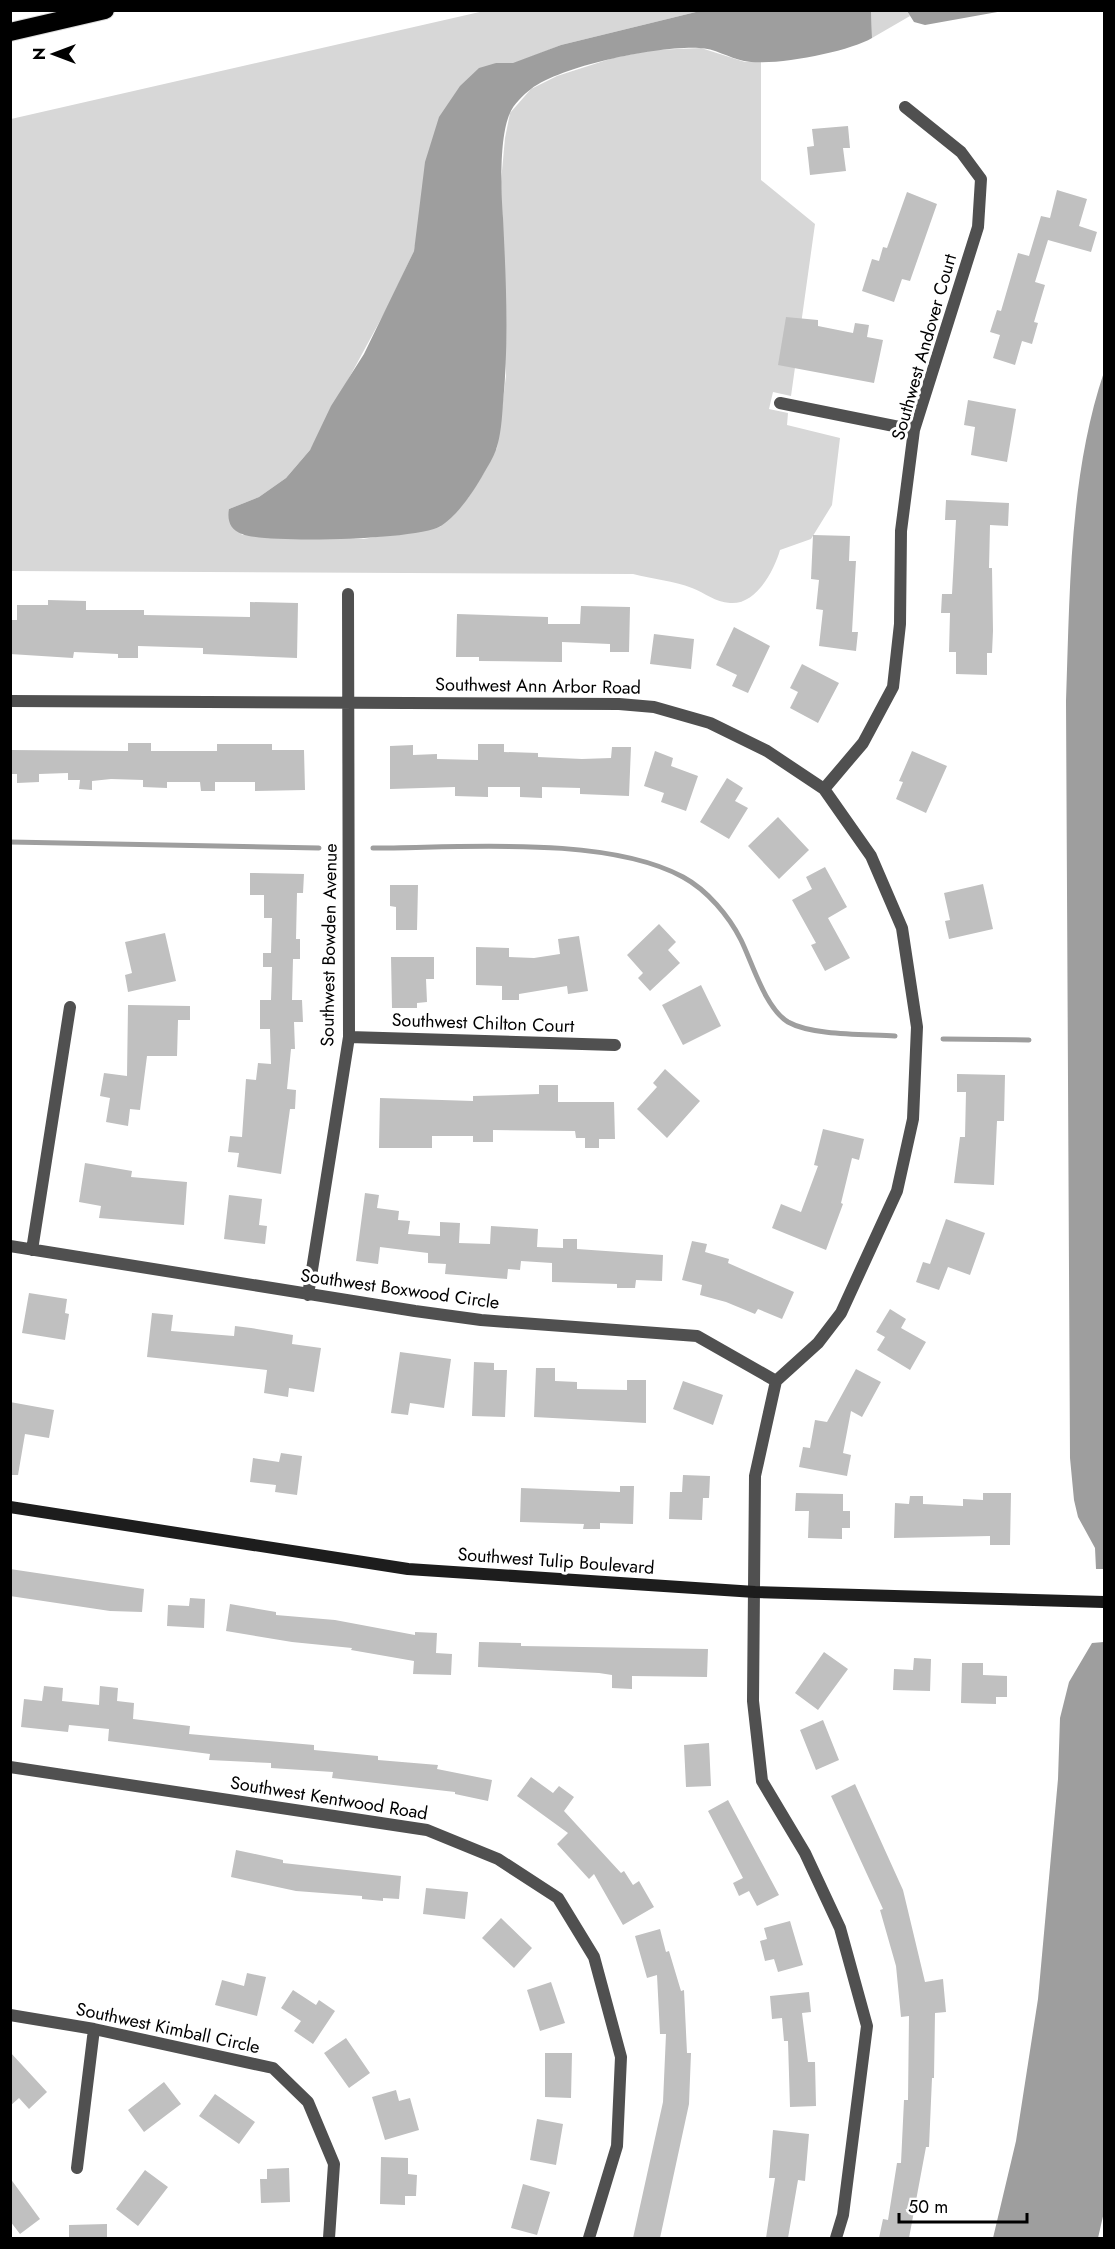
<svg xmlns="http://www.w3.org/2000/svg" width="1115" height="2249" viewBox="0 0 1115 2249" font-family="Jost,sans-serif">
<rect width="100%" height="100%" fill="#fff"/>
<path fill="#d7d7d7" d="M484,11H700L561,45L513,64L496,63L420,218L414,251L388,306L310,450L286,478L259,497L229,509L242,535L363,539L440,527L468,498L482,476L497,448L506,376L501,182L505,138L510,113L531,89L557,76L613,58L654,50L701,48L745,62H761V180L815,224L791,396L773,392L769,409L788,413L787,425L840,438L832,505L811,539L780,550C774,571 756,605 730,603C715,602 705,593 692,588C674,581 652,579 633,574L11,571V119Z
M871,11H907L910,16L872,38Z"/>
<path fill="#9e9e9e" d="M700,11H871L872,38C849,52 771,67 744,61C729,58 714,48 699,48C658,46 564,65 531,89C524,94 513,105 510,113C499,137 501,191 503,218C506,279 509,342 503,403C502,418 501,435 496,450C493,458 488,466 484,473C474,491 458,515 441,526C420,540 264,544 242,534C230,530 227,520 229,509L259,497L286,478L310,450L331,406L364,354L414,251L425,162L439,117L460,86L479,68L496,63H513L561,45Z
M907,11H1003L925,25L914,22Z
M1104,372V1569H1096L1095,1548L1078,1517L1074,1500L1070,1458L1066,701C1070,592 1069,476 1104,372Z
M1104,1642V2212L1098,2238H993L1016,2141L1038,1999L1058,1779L1060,1718L1069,1682L1092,1643Z"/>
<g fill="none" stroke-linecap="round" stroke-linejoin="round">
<path stroke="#9e9e9e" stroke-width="5" d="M10,842L319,848
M373,848C460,848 606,835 683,877C707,890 729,916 741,940C752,962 765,1008 788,1022C813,1036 866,1034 895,1036
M943,1039L1029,1040"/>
</g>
<path fill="#c0c0c0" d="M848,126L850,148H843L846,171L810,175L807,147L814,146L812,129Z
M1057,190L1087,199L1079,226L1097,232L1091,252L1048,240L1035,282L1045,285L1034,322L1038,323L1032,344L1022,341L1015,365L993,358L1000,335L990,332L997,310L1001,311L1018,253L1029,256L1041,216L1050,218Z
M907,192L937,204L910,281L902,279L894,302L862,291L872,259L879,261L883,247L887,248Z
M786,317L818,320V326L853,333L855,323L869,325L867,337L883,340L874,383L778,365Z
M968,400L1016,409L1007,462L971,455L975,427L964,425Z
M946,500L1009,503L1008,526L990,525L989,568H992L993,631L992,653H987V675L956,674V652H949L950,613H941L942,594H952L956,520H945Z
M813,535L850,536L849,561H856L852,632H858L856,651L819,646L823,610L816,609L819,580L811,579Z
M48,600L86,601V610H144V615L250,617V602L298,603L297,658L203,654V648L138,646V658H118V654L74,652L73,658L10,654V620H17V605H48Z
M581,606L630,607L629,652H610V644L562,642V662L479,661V657H456L457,614L548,617V624H580Z
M734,627L770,646L748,693L732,686L737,675L716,665Z
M654,634L694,639L691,669L650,664Z
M802,664L839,683L818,723L790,708L798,692L790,688Z
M128,743H151V751H217V744H272V750H304L305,790L255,791V782H215V791H201L200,782H167V788L143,787V780L111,779L92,781V790L79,789L80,780H68V773L39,774V782L17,783V774H10V750L128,751Z
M478,744H504V752L538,753V757L582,759L611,758L612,747H631L629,796L580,794V788L542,787V798L520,797V787H488V797L455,796V787L390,789V746L413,745V755L437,754V759L478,760Z
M655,751L673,758L671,766L698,776L686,811L661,802L664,793L644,786Z
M912,751L947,766L926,813L896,799L903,782L899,781Z
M727,778L743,788L735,801L748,808L729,839L700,822Z
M778,817L809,850L779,879L748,846Z
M825,867L847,907L828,918L850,958L825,971L811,945L816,943L792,900L812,889L806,877Z
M250,873L304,874L303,893H297L296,939H300V959H293L292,1000H302L303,1022H294L295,1049H291L287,1089L296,1090L295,1109H290L281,1174L237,1167L239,1153L228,1152L230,1136L242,1137L246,1079L256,1080L258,1063L271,1064L270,1029H260V1000H271L272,967H263V953H271L272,918H264V895H250Z
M983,884L993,929L949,939L945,921L950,920L944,893Z
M390,885H418L417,930H396V907L390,906Z
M659,924L676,942L668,950L680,963L650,991L638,978L643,973L627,955Z
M165,933L176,981L128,992L125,975L132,973L125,942Z
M579,936L588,991L568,994L567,986L519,994V1000H502V986L476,985V947L509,948V957L534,958L560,954L558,939Z
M391,957H434V979H426L427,1002L417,1003V1008H392Z
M701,985L721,1026L683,1045L662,1005Z
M128,1005L190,1006V1020H178L177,1056H147L140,1110L130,1109L128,1126L106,1122L110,1098L100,1096L104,1073L127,1076Z
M665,1069L700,1101L667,1138L637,1109L657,1087L653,1083Z
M957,1074L1005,1075L1004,1121H997L994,1185L954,1183L960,1137H965L966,1092H957Z
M539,1085H558V1102H614L615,1139H599V1148H585V1138H576L575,1131L493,1130V1142H473V1136H432V1148H379L380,1098L473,1101V1096L539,1094Z
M823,1129L864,1139L859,1160L852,1158L841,1203L843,1204L826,1250L772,1228L781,1204L801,1212L818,1166L814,1165Z
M85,1163L132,1171L131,1177L187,1182L184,1225L99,1218L101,1206L79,1202Z
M365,1193L379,1195L377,1208L399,1211L398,1220L410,1221L408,1234L440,1236V1222L460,1223L459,1243L490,1244L491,1226L538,1229L537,1247L563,1248V1239H577V1249L663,1255L662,1281L636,1280L635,1288H617V1284L552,1282V1263L521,1261L520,1270L508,1269L507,1279L445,1274L446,1264L428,1263V1253L380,1247L378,1264L356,1261Z
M229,1195L262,1199L259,1225L267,1226L265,1244L224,1239Z
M946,1219L985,1233L970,1275L948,1267L939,1290L916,1282L923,1262L930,1264Z
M692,1241L707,1244L705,1252L729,1259L728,1263L794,1292L782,1319L758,1309L755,1314L726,1302L700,1295L702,1285L682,1280Z
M29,1293L67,1299L65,1313L69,1314L65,1340L22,1333Z
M890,1309L906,1319L901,1328L926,1342L910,1370L877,1350L885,1337L876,1332Z
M152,1313L173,1315L171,1331L234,1336L235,1326L251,1328L293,1335L292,1344L321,1348L314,1392L289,1388L288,1397L264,1393L267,1370L147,1357Z
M400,1352L451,1359L444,1408L410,1403L408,1415L391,1413Z
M474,1362L494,1363V1370H507L505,1417L472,1416Z
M536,1368H555V1381L577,1382V1389L627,1390V1380H646V1423L534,1417Z
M856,1369L881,1382L862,1417L851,1411L843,1453L851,1455L847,1476L799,1467L803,1447L810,1448L815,1420L827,1422Z
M683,1381L723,1395L713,1425L673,1409Z
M10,1402L54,1410L49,1438L25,1434L18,1475H10Z
M281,1453L302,1456L297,1495L275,1492L276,1485L250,1482L253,1458L279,1462Z
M683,1475L710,1476L709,1498H703L702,1520L669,1519L670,1492H682Z
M620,1486H634L633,1524L600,1523V1529H583L584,1524L520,1522L521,1488L620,1492Z
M796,1493L843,1494V1511H850V1528H842V1539L808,1538L809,1511H795Z
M983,1493H1011L1010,1545H990V1536L894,1538L895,1503L909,1504L910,1496H923V1504L963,1506V1499L983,1500Z
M10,1569L144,1589L142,1612L110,1611L10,1596Z
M190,1598L205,1599L204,1628L167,1626L168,1605L189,1606Z
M230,1604L276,1612V1615L335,1620L415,1635V1632L437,1633L436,1653L452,1654L451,1675L413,1674L414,1661L351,1650L352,1648L292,1642L226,1631Z
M479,1642L521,1643V1646L708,1649L707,1677L632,1676V1689L612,1688V1675L599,1673L478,1667Z
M824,1652L848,1669L818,1710L795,1693Z
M914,1658L931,1659L930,1691L893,1690L894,1669L913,1670Z
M962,1663H983V1675L1007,1676V1697H996V1704L961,1703Z
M44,1686L63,1688L62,1701L99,1705L100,1686L118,1688L117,1701L134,1703L133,1719L190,1726L189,1734L314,1745V1750L378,1756V1760L438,1765L437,1769L492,1780L488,1801L455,1794V1792L332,1778L333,1772L271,1768V1763L209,1760L210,1754L108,1741L109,1729L69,1725L68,1732L21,1727L24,1699L42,1701Z
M823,1720L839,1760L816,1770L800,1730Z
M709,1743L711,1786L686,1787L684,1745Z
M531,1777L553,1793L559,1786L574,1797L564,1811L621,1873L624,1871L633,1885L639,1881L654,1907L623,1925L594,1874L589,1879L557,1844L568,1833L517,1796Z
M855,1784L903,1890L925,1982L943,1979L946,2012L935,2013L934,2078H932L929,2147H926L909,2238H879L883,2219L888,2220L897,2163H901L904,2100H908L909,2016L901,2017L896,1966L880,1910L883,1909L831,1796Z
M728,1800L779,1895L757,1906L749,1891L739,1896L733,1883L743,1878L708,1811Z
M236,1850L283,1860V1863L401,1876L399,1899L383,1898V1901L362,1899V1896L296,1891L231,1877Z
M426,1888L468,1892L465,1919L423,1914Z
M501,1918L532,1948L514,1968L482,1938Z
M790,1921L803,1965L778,1972L774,1959L765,1961L760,1941L767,1939L764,1928Z
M660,1929L666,1952L669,1951L681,1991L684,1990L687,2053H691L689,2104L660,2238H633L663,2102L666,2034H660L657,1975L647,1978L635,1936Z
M247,1973L266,1977L257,2016L215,2005L222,1980L244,1986Z
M551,1982L565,2023L540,2031L527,1990Z
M293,1990L316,2005L319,2000L335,2011L313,2044L294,2031L301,2021L281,2008Z
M809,1992L811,2012L802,2013L808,2062H815L816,2106L790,2107L788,2041H784L782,2018L772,2019L770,1996Z
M346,2038L370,2073L349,2088L324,2053Z
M10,2052L47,2092L29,2109L19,2098L10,2106Z
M545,2053H572L571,2098L545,2097Z
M164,2082L181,2104L144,2132L128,2110Z
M396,2090L399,2101L410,2098L419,2130L385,2140L372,2097Z
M215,2094L255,2122L239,2144L199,2116Z
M537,2119L563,2124L556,2165L530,2160Z
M773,2130L809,2134L805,2181L798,2180L788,2238H766L775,2178H769Z
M381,2157L408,2158V2174L417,2175L416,2196H405V2205L380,2204Z
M289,2168L290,2202L261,2203L260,2179H267V2169Z
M145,2170L168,2187L138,2226L116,2209Z
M10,2178L40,2219L20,2234L10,2221Z
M523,2184L550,2192L537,2235L511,2228Z
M107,2224V2238H69V2225Z"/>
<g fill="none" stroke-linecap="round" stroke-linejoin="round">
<g stroke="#dbdbdb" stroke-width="20">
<path id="highway" d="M10,32L105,10"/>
</g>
<path stroke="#505050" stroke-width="12" d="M780,403L914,430
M10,701L619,704L654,707L710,723L767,751L824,789L871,856L902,928L917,1027L913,1119L897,1191L841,1313L818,1343L776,1381L755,1476L753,1701L762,1781L805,1853L840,1928L867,2026L843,2215L836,2238
M824,789L863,743L893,687L900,624L901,531L914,430L978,227L981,179L961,152L905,107
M349,1037L615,1045
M10,1246L415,1311L481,1320L697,1336L776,1381
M32,1250L70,1007
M308,1295L349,1037L348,594
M10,1767L427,1830L498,1859L558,1898L594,1957L621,2057L617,2146L589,2238
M10,2015L94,2029L273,2068L308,2102L334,2164L329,2238
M77,2168L94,2029"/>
<path stroke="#1d1d1d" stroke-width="12" d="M10,1507L408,1569L755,1592L1104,1602"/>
<use href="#highway" stroke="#000" stroke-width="18"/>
</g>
<g text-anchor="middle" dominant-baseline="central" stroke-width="6" stroke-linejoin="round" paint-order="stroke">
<g font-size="18" fill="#000" stroke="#fff">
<text transform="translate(924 347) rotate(-74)">Southwest Andover Court</text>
<text transform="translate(538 686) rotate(1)">Southwest Ann Arbor Road</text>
<text transform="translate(329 945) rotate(-89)">Southwest Bowden Avenue</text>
<text transform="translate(483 1023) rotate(2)">Southwest Chilton Court</text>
<text transform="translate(400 1289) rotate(8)">Southwest Boxwood Circle</text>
<text transform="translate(556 1561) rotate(4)">Southwest Tulip Boulevard</text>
<text transform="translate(329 1798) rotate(9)">Southwest Kentwood Road</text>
<text transform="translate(168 2028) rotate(12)">Southwest Kimball Circle</text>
</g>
</g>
<rect width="1115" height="2249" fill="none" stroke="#000000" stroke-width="24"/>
<g transform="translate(54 54) rotate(270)" stroke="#ffffff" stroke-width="4.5" paint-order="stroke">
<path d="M0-4.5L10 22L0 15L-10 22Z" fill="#000000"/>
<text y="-9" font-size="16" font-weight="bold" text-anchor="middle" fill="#000000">N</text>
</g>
<path d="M899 2213v9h128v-9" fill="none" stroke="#000000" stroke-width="3"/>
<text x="908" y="2213" font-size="18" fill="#000000" stroke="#ffffff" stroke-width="4.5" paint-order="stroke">50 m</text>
</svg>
